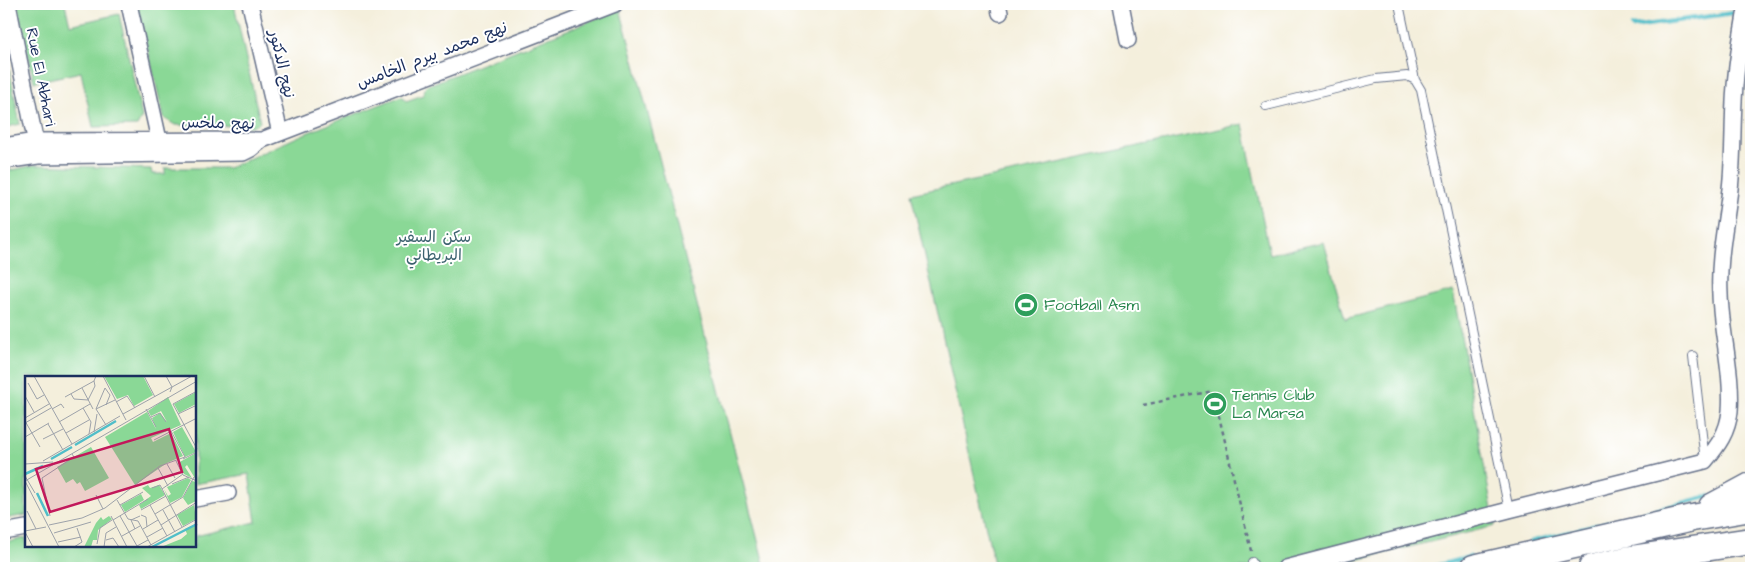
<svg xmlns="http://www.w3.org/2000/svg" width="1755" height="572" viewBox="0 0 1755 572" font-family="'Architects Daughter','Playpen Sans Arabic',sans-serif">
<rect width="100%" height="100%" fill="#fff"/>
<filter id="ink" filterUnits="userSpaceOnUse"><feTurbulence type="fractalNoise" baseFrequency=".02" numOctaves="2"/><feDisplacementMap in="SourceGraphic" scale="10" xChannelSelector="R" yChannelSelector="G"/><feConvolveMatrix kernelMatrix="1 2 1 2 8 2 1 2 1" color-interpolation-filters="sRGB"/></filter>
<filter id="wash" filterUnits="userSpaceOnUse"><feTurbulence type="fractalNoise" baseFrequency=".0096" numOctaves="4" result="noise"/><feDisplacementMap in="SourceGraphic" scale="20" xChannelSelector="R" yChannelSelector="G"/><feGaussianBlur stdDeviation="1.12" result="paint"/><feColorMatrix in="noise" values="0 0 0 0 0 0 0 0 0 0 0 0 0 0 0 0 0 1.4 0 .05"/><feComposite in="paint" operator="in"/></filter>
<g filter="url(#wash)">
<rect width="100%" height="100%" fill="#f4efdc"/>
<path fill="#8ad896" stroke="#52847a" d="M17,4H65L70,25L119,14L142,117L137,126L93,127L81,72L34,82Z
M137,4H234L260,122L254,126L175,125L164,118Z
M620,9L635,64L765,568H4V543L26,538V546H195V536L256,522L249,474L195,484V377H26V515L4,519V172L34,165L151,169L152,174H165V168H228L304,134L402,96L406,101L423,95L426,86Z
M4,42L20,124L4,128Z
M1243,124L1270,254L1324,242L1345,319L1453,291L1495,526L1324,568H995L911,194Z"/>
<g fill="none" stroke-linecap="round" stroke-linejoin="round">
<path stroke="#50bec9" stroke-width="4.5" d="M1632,27L1733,13
M1531,542L1710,496
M1428,568L1470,557"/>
</g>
</g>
<g filter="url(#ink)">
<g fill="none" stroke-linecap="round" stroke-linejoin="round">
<g stroke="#67728a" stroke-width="10">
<path id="lane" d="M1399,4L1415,80
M1266,106L1376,79L1407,76L1415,80L1421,90L1509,510
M1693,356L1705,461
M1252,562L1255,568"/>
</g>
<g stroke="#67728a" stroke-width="18">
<path id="street" d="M8,4L37,149
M129,4L161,149
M250,4L280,133
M998,4L1000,13
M1121,4L1128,40
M4,146L36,141L262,140
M4,161L38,156L243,153L251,149L262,140L280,133L615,4
M195,499L228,493
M4,532L26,528
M1285,568L1509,510L1705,461C1718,446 1728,432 1730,411C1733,372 1721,333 1720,294C1718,258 1726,224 1730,189C1734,155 1732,120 1735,86C1737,59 1742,31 1747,4"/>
</g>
<g stroke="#67728a" stroke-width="29">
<path id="highway" d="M1712,507L1751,486
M1474,568L1692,518L1751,508
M1592,568L1631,559L1751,541"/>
</g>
<path stroke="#67728a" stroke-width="2.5" stroke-dasharray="4 4" stroke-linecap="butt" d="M1143,405L1213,391L1251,551"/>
<use href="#lane" stroke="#fff" stroke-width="8"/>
<use href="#street" stroke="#fff" stroke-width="15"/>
<use href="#highway" stroke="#fff" stroke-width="26"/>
</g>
</g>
<defs>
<g id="stadium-disc" transform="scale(1.25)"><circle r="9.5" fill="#2e9e5b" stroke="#fff"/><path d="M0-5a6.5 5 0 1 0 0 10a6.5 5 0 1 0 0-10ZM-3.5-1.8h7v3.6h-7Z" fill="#fff"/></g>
</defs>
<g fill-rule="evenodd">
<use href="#stadium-disc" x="1026" y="305"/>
<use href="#stadium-disc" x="1215" y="404"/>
</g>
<g text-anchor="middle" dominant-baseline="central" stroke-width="4" stroke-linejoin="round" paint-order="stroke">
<g font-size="16" fill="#1b2f5e" stroke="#fff">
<text transform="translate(432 55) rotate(-21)">نهج محمد بيرم الخامس</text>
<text transform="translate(282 64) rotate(77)">نهج الدكتور</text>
<text transform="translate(41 77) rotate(79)">Rue El Abhari</text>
<text transform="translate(218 123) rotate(1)">نهج ملخس</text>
</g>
<g font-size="16" fill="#3c626f" stroke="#fff">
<text x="434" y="237">سكن السفير<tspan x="434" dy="18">البريطاني</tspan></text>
</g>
<g font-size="16" fill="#27864d" stroke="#fff" text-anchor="start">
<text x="1044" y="305">Football Asm</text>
<text x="1232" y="395">Tennis Club<tspan x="1232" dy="18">La Marsa</tspan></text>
</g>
</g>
<g transform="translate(25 376)">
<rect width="171" height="171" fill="#f4efdc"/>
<path d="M79,0H118L128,19L109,30L103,19L92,23ZM171,16V28L154,37L149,28ZM143,21L156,49L126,62L128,66L146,57L158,80L142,87L110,109L80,61L122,36L131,53L127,42L135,37L142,46L136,35L126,40L123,35ZM157,51L171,76L160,81L148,56ZM66,71L84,102L60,115L55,106L52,108L48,103L41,107L32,91ZM171,77V104L162,89L160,91L167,102L159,98L153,87ZM163,102L166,104L157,121L145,127L139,113L143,120L146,118L142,111ZM167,105L171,106V125L163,129L158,122ZM123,109L125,112L134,109L140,119L116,133L114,129L126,120L117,112ZM116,118L119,124L100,136L96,129ZM169,129L171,143L158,150L152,139ZM84,140L87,143L73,154L72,164H68L66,171H59L71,147L76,141L78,144ZM171,148V171H136L156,163L162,158L160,153Z" fill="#8ad896"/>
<path fill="none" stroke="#50bec9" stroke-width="2.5" d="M50,69L91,45M26,83L47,71M0,98L18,90M12,117L23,140M127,171L172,148"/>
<path fill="none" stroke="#9da2aa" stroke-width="1" d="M9,0L47,68M78,0L101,44M119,0L130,21M141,0L147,11L145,16M3,7L12,23L19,19M57,12L68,33M172,15L148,28L172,73M46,18L49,23L63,24L70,10L69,5M0,20L9,36M40,21L69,5L71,0M91,26L102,20L110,32M81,29L85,19L80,12L71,33L81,49M58,32L66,46L64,58M27,33L36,28L39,32M71,33L90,24M121,33L131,51M98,38L167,0M153,38L172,29M126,41L135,37L141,46M0,42L24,28M0,45L15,71M34,46L65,28M0,47L26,32M23,48L38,74M146,55L160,81M69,56L72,38M41,57L64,44M0,61L24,47M18,63L38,53M129,64L172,42M158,83L172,76M18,85L95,40M151,85L158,99L172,105M0,88L28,86M142,88L150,102M133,92L143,110M0,100L10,117M0,105L172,5M0,105L34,171M147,108L164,101M127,112L135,109L157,151M137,113L158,98M71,119L78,133M92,124L103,143L113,145M95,129L118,116M125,129L142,160M116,134L141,120M138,134L150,156M2,135L11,153M130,138L158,121L169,101M116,139L121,141L122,151M25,140L17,102L49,81L47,78M86,140L102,171M95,140L112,170L123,164M88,144L123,123M113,145L126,169M24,149L57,142L80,132L135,90L160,81M136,149L172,126M110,153L106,144L115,140M118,153L133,144M0,155L21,151M0,156L8,171M29,157L66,146M97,160L115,150M122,161L138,152M81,164L88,162L94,171M33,166L56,161M72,168L75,152L87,144M49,171L57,166L52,152M79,171L81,157L91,151M122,171L172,143"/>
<path fill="#c2185b" fill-opacity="0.15" stroke="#c2185b" stroke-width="2.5" d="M144,53L157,96L25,136L11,93Z"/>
<rect width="171" height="171" fill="none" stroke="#1b2f5e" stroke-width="2.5"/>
</g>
<rect width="1755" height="572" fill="none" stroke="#fff" stroke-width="20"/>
</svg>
